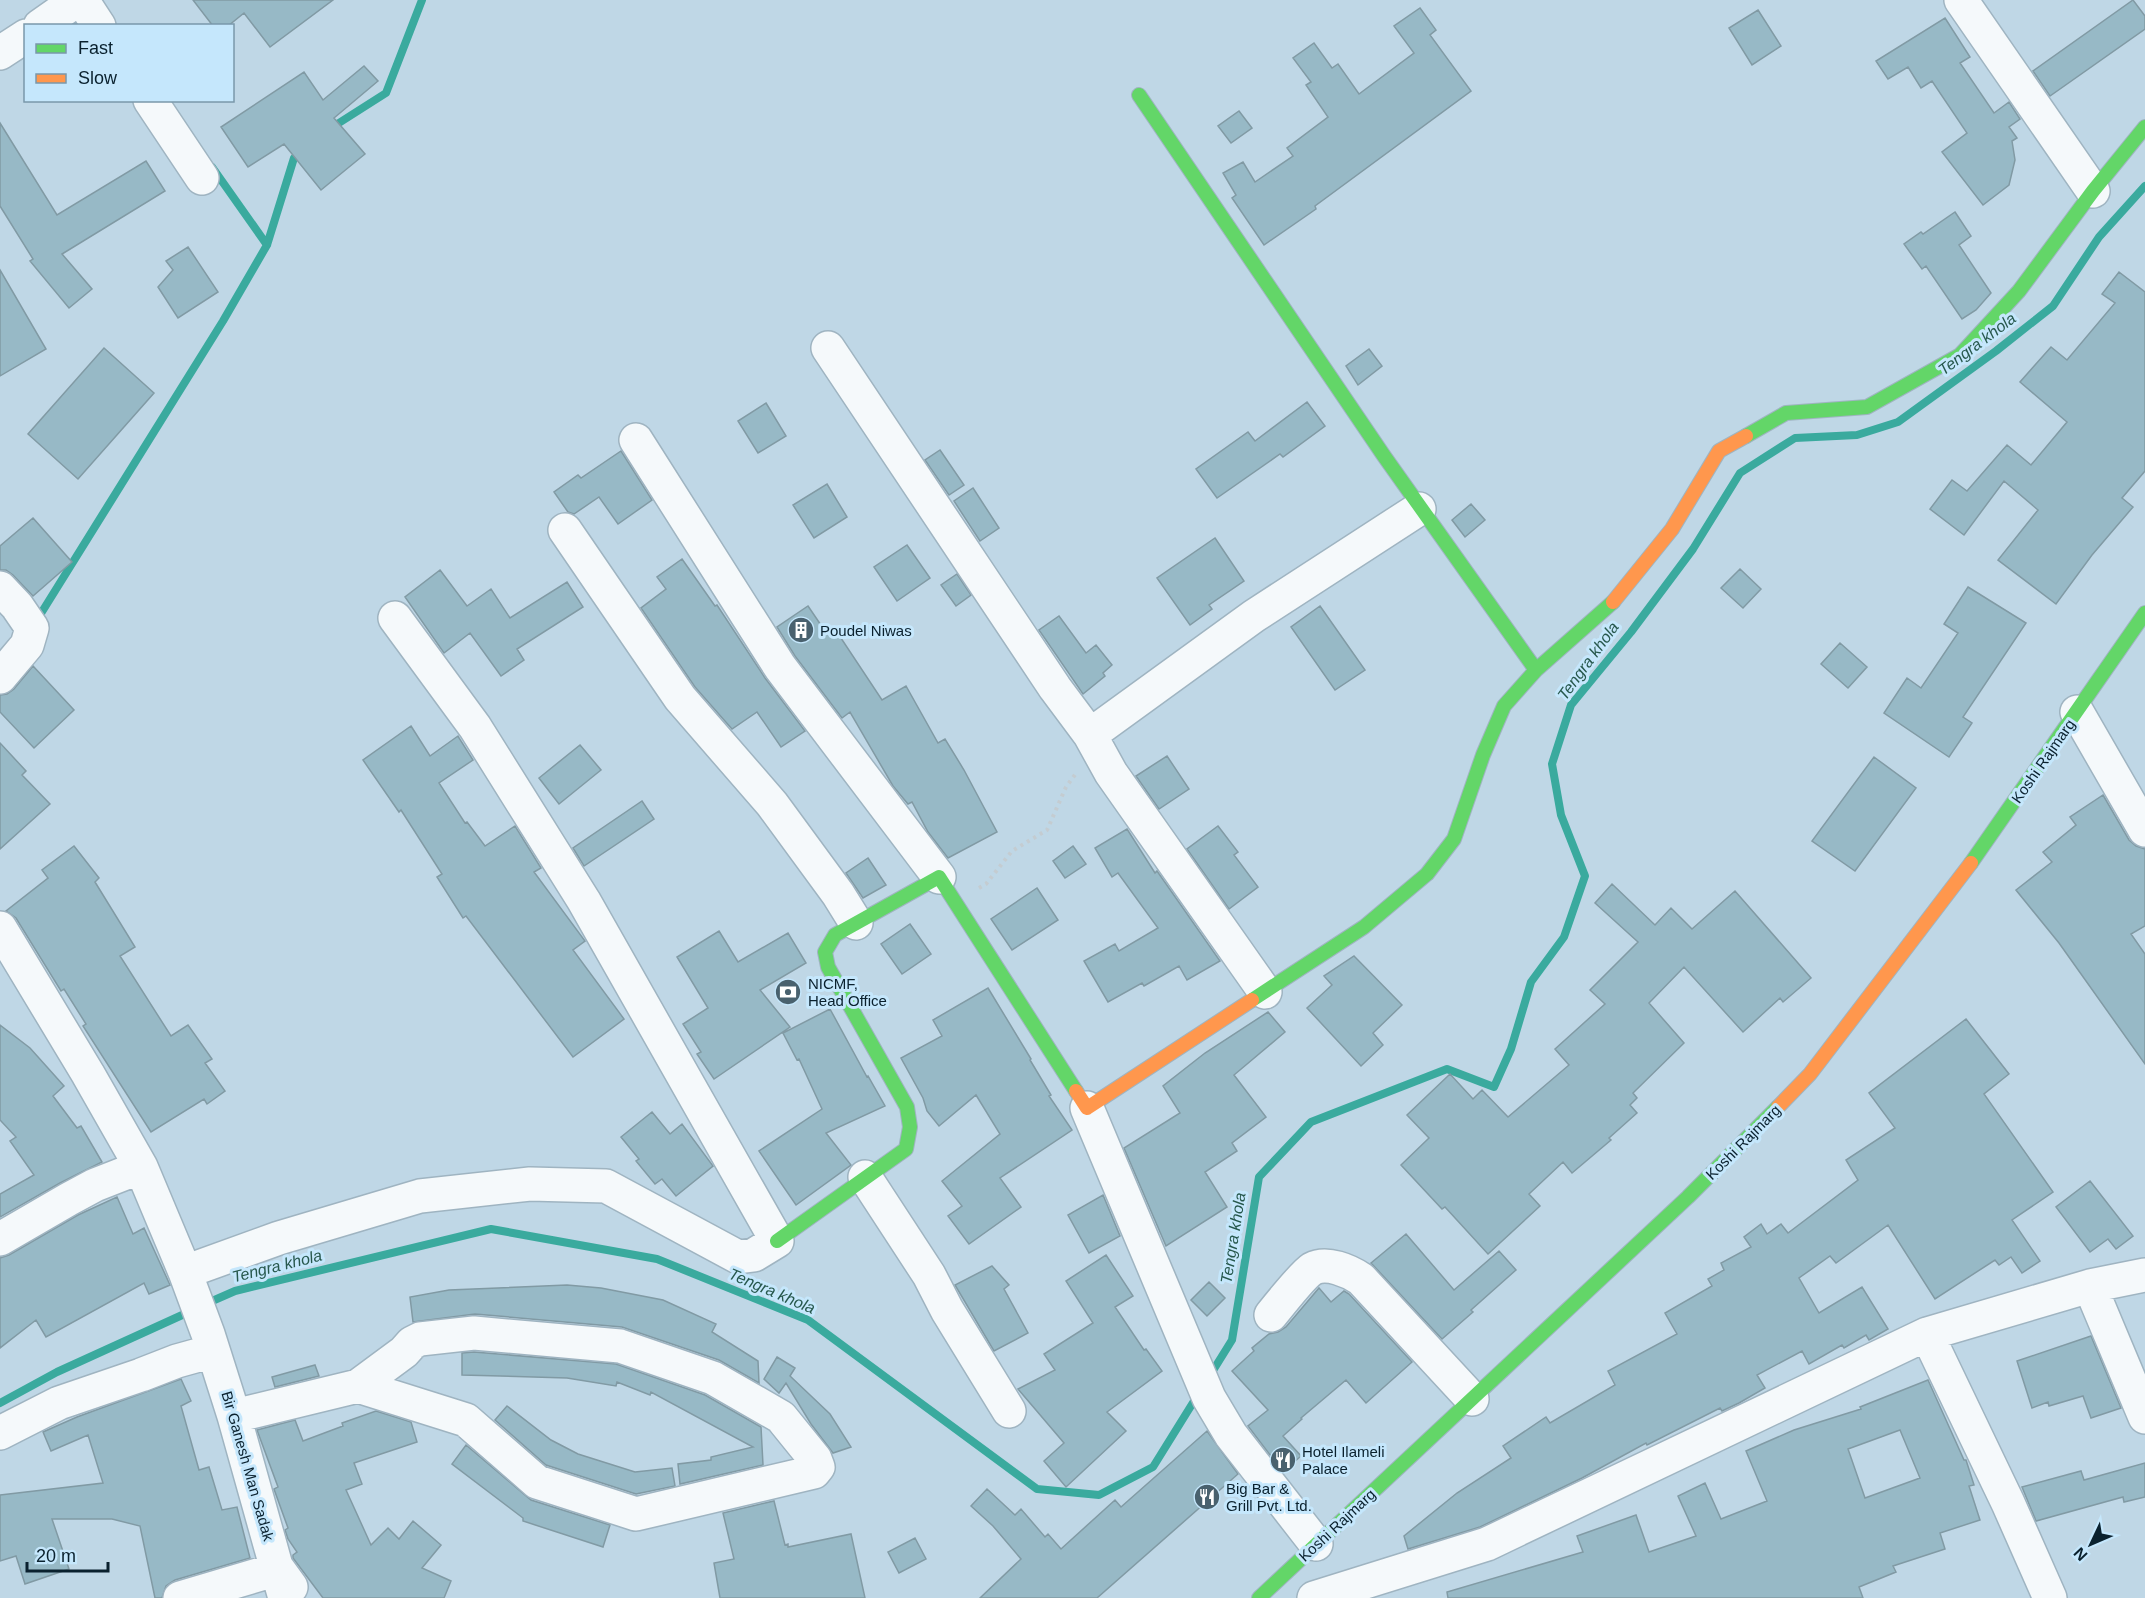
<svg xmlns="http://www.w3.org/2000/svg" width="2145" height="1598" viewBox="0 0 2145 1598" font-family="Helvetica,sans-serif">
<rect width="100%" height="100%" fill="#bfd7e6"/>
<g fill="none" stroke-linecap="round" stroke-linejoin="round">
<path stroke="#3aaa9e" stroke-width="8" d="M331,128L386,93L422,0
M212,167L267,245
M40,615L223,321L267,245L294,158L302,150
M203,1305L235,1291L491,1229L657,1259L808,1320L1037,1489L1099,1495L1153,1467L1199,1393
M1209,1377L1232,1340L1259,1177L1311,1122L1447,1069L1494,1087L1511,1049L1531,982L1564,937L1585,876L1561,815L1552,764L1571,705L1631,632L1693,549L1740,473L1795,438L1857,435L1898,422L1996,351L2053,306L2099,237L2145,186
M0,1403L57,1372L191,1311"/>
</g>
<path fill="#97b9c6" stroke="#819aa4" stroke-width="1.5" fill-rule="evenodd" d="M193,0H333L270,47L244,13L228,26H213Z
M2133,0L2145,16V29L2050,96L2033,71Z
M1420,8L1436,30L1430,35L1471,91L1315,206L1316,209L1264,245L1232,198L1236,195L1223,173L1243,162L1255,182L1293,156L1287,148L1328,117L1306,85L1311,82L1293,58L1314,43L1332,68L1338,64L1359,94L1414,53L1394,26Z
M1758,10L1781,46L1752,65L1729,28Z
M1945,18L1970,57L1960,63L1994,113L2009,102L2020,119L2009,127L2017,138L2012,141L2015,160L2009,185L1983,205L1942,152L1967,133L1932,81L1921,88L1908,67L1888,79L1876,61Z
M364,66L378,81L334,118L365,154L321,190L284,144L248,167L221,127L304,72L323,100Z
M1239,111L1252,128L1231,143L1218,126Z
M0,123L57,215L146,161L165,191L62,254L92,289L69,308L30,261L33,259L0,206Z
M1955,212L1971,236L1959,245L1991,293L1976,310L1962,319L1926,266L1922,269L1904,244L1921,232L1923,234Z
M188,247L218,292L178,318L158,287L173,270L166,261Z
M0,270L46,349L0,376Z
M2119,272L2145,292V471L2122,498L2133,507L2092,555L2056,604L1998,560L2038,510L2004,481L1964,535L1930,509L1952,480L1967,491L2007,445L2031,465L2067,422L2020,382L2051,347L2067,360L2115,303L2102,294Z
M104,348L154,393L78,479L28,434Z
M1369,349L1382,366L1358,385L1346,366Z
M1307,402L1325,426L1283,457L1280,454L1217,498L1196,469L1248,432L1255,441Z
M766,403L786,436L758,453L738,421Z
M940,450L964,485L949,495L925,460Z
M621,451L652,500L618,524L599,497L574,514L568,512L554,492L578,475L581,478Z
M827,484L847,517L814,538L793,505Z
M973,488L999,528L980,541L954,501Z
M1471,504L1485,520L1465,537L1452,520Z
M33,518L72,562L33,596L13,575L6,570H0V546Z
M1215,538L1244,581L1209,605L1212,609L1190,625L1157,578Z
M907,545L930,578L897,601L874,567Z
M682,559L715,606L717,605L765,678L805,731L781,747L757,712L732,729L695,687L641,608L666,589L657,577Z
M1740,569L1761,589L1743,608L1721,588Z
M440,570L467,606L491,589L510,618L567,582L583,607L517,649L524,660L501,676L470,633L444,653L405,597Z
M957,574L971,595L956,606L941,585Z
M1968,587L2026,623L1963,717L1972,723L1949,757L1884,713L1907,678L1921,688L1958,633L1944,624Z
M808,606L827,634L835,629L882,700L906,686L938,743L945,739L964,770L997,832L948,858L928,832L912,802L908,804L893,786L850,712L842,718L795,656L777,627Z
M1320,606L1365,670L1335,690L1291,627Z
M1059,616L1086,653L1096,645L1112,665L1103,673L1105,676L1083,694L1039,630Z
M1840,643L1867,667L1848,688L1821,664Z
M33,666L74,710L34,748L0,712V695L7,694L14,689Z
M411,726L430,756L458,736L459,738L473,760L439,783L465,823L467,822L485,846L515,826L541,868L534,872L585,941L573,950L624,1019L573,1057L466,916L463,918L437,877L442,874L401,810L399,812L363,760Z
M0,743L26,771L22,775L50,804L0,849Z
M580,745L601,770L559,804L539,778Z
M1167,756L1189,789L1159,809L1136,776Z
M1874,757L1916,788L1855,871L1812,841Z
M2103,795L2129,840L2136,846L2145,849V926L2131,934L2145,954V1064L2059,943L2016,890L2052,862L2043,852L2076,825L2070,817Z
M642,801L654,819L584,866L573,848Z
M1218,826L1238,852L1234,855L1258,887L1229,909L1187,849Z
M1127,829L1155,873L1157,871L1220,961L1187,980L1179,966L1144,986L1142,983L1108,1002L1084,961L1115,944L1119,951L1158,928L1118,873L1112,877L1095,848Z
M74,846L99,878L95,882L135,947L120,956L171,1036L188,1025L212,1059L205,1063L225,1091L207,1104L204,1099L151,1132L83,1026L86,1024L64,989L61,991L16,918L6,911L48,878L42,870Z
M1073,846L1086,864L1065,878L1053,861Z
M868,858L886,885L863,898L846,873Z
M1612,884L1655,925L1671,908L1692,929L1735,891L1811,978L1783,1002L1780,998L1743,1032L1684,967L1649,1003L1684,1043L1633,1093L1637,1098L1630,1105L1637,1113L1609,1138L1611,1140L1572,1173L1563,1162L1529,1194L1540,1206L1488,1254L1445,1207L1442,1209L1401,1165L1429,1138L1407,1115L1450,1074L1473,1099L1482,1090L1508,1117L1569,1065L1555,1049L1605,1004L1590,990L1638,942L1595,903Z
M1037,888L1058,920L1012,950L991,919Z
M910,924L931,954L902,974L881,944Z
M719,931L738,962L788,933L806,963L760,990L790,1027L714,1079L697,1054L701,1052L683,1024L708,1008L677,957Z
M1354,956L1402,1005L1373,1033L1383,1045L1361,1066L1307,1008L1332,985L1324,976Z
M988,988L1031,1059L1030,1060L1051,1095L1049,1096L1072,1130L1000,1178L1021,1207L969,1244L948,1216L962,1206L942,1181L1000,1134L976,1095L939,1126L927,1111L923,1098L901,1058L942,1036L933,1020Z
M830,1009L867,1077L868,1076L885,1106L826,1133L851,1165L796,1205L759,1151L822,1109L799,1059L797,1060L783,1033Z
M1268,1012L1285,1032L1234,1075L1266,1117L1232,1143L1237,1151L1205,1172L1227,1207L1166,1246L1124,1148L1180,1113L1163,1086L1205,1053Z
M1966,1019L2009,1074L1984,1094L2053,1192L2012,1220L2040,1261L2022,1273L2011,1257L1999,1265L1995,1260L1935,1299L1888,1225L1836,1263L1830,1256L1799,1278L1819,1313L1862,1287L1888,1329L1869,1340L1866,1335L1844,1348L1842,1345L1809,1364L1802,1351L1757,1375L1765,1388L1739,1403L1722,1411L1720,1408L1647,1445L1646,1443L1582,1478L1480,1527L1408,1549L1404,1536L1457,1493L1511,1458L1503,1446L1546,1417L1550,1423L1615,1385L1608,1371L1677,1334L1665,1313L1712,1286L1708,1279L1724,1270L1721,1263L1751,1247L1744,1237L1761,1224L1767,1234L1781,1224L1788,1233L1858,1180L1846,1160L1895,1128L1869,1093Z
M0,1025L30,1048L64,1086L53,1096L77,1128L81,1126L102,1162L60,1183L0,1217V1194L34,1175L10,1141L16,1137L0,1120Z
M652,1112L670,1134L682,1124L713,1166L676,1196L662,1179L655,1184L636,1161L639,1159L621,1137Z
M2090,1181L2133,1236L2116,1249L2108,1239L2090,1252L2056,1207Z
M1103,1195L1120,1236L1089,1253L1068,1215Z
M117,1197L133,1234L144,1228L170,1285L149,1294L144,1283L46,1337L36,1320L0,1348V1258L9,1255L78,1215Z
M1406,1234L1454,1290L1499,1251L1516,1270L1471,1310L1473,1312L1442,1339L1371,1263Z
M1106,1255L1133,1296L1115,1307L1144,1350L1146,1349L1162,1371L1107,1412L1126,1431L1066,1487L1044,1461L1064,1443L1018,1389L1055,1370L1044,1354L1093,1323L1066,1281Z
M992,1266L1009,1285L1004,1289L1028,1333L994,1351L955,1285Z
M1209,1282L1225,1298L1207,1316L1191,1300Z
M567,1285L601,1288L663,1300L716,1324L712,1332L758,1361L759,1383L719,1360L622,1327L475,1314L413,1322L410,1297L449,1290Z
M1319,1288L1331,1302L1344,1291L1349,1294L1412,1362L1366,1403L1346,1380L1301,1418L1302,1419L1283,1436L1301,1456L1283,1472L1248,1426L1268,1410L1232,1371L1254,1351L1252,1348L1269,1334L1278,1332L1286,1327Z
M2091,1336L2121,1408L2091,1418L2083,1396L2049,1406L2048,1402L2032,1408L2017,1361Z
M474,1352L616,1364L705,1395L761,1427L763,1465L680,1484L678,1464L711,1460V1457L753,1447L651,1392L650,1395L617,1382L616,1386L567,1378L462,1375V1353Z
M777,1357L795,1368L790,1376L830,1414L851,1447L833,1453L811,1424L786,1383L779,1393L764,1379Z
M315,1365L319,1376L275,1387L272,1377Z
M181,1379L191,1401L181,1406L199,1470L209,1467L222,1510L237,1507L250,1558L175,1580L166,1586L162,1598H155L140,1526L112,1519H52L69,1569L25,1584L16,1556L0,1561V1495L103,1483L88,1435L51,1451L43,1432L77,1417Z
M1928,1380L1964,1460H1966L1974,1485L1969,1486L1980,1520L1940,1533L1945,1549L1893,1566L1896,1572L1859,1587L1863,1598H1448L1447,1592L1583,1552L1577,1536L1636,1515L1649,1552L1696,1536L1678,1496L1705,1483L1721,1519L1767,1501L1746,1451L1794,1430L1861,1409L1860,1407ZM1900,1430L1920,1478L1865,1498L1848,1449Z
M507,1406L551,1440L578,1454L635,1472L672,1468L675,1486L636,1494L546,1465L495,1420Z
M376,1411L411,1422L417,1442L354,1463L362,1484L346,1490L371,1545L388,1528L399,1539L413,1521L441,1545L422,1568L451,1581L444,1598H323L293,1558V1555L297,1552L288,1539L285,1530L288,1528L274,1489L278,1487L257,1430L295,1420L303,1441L343,1426L342,1423Z
M1207,1431L1238,1474L1097,1598H980L1021,1559L993,1526L971,1506L987,1489L1015,1515L1021,1509L1045,1537L1048,1534L1061,1549L1115,1500L1121,1507Z
M466,1445L531,1500L610,1525L603,1547L523,1521V1518L452,1464Z
M2145,1463V1497L2124,1502L2123,1497L2036,1521L2022,1487L2081,1471L2084,1480Z
M774,1501L785,1545L788,1544V1547L851,1534L865,1598H720L714,1563L734,1559L723,1513Z
M915,1538L926,1559L899,1573L888,1552Z"/>
<g fill="none" stroke-linecap="round" stroke-linejoin="round">
<g stroke="#9fb4c1" stroke-width="36">
<path id="street" d="M82,0L99,26
M1961,0L2093,191
M40,26L77,0
M0,53L26,36
M150,100L202,178
M828,348L1055,688L1090,735
M636,440L780,667L939,877
M565,530L680,698L772,804L838,894L856,923
M0,588L17,606L32,628L27,645L0,677
M2077,712L2145,830
M0,928L88,1074L141,1167L185,1272L208,1334L234,1416L285,1598
M1265,992L1111,773L1090,735L1254,616L1419,509
M1087,1108L1209,1398L1231,1435L1316,1544
M865,1177L929,1275L947,1310L1009,1411
M0,1239L69,1199L95,1185L141,1167
M185,1272L279,1238L420,1196L530,1184L606,1186L738,1257L754,1255L777,1241L584,901L475,727L395,618
M2090,1286L2145,1417
M1271,1315C1279,1305 1304,1274 1312,1269C1327,1261 1349,1271 1361,1279L1472,1399
M1927,1334L2008,1503L2050,1598
M234,1416L358,1386L404,1352L412,1343L420,1339L474,1333L620,1346L713,1378L781,1417L815,1459L818,1467L814,1472L636,1514L537,1482L466,1420L358,1386
M0,1433L59,1403L141,1375L177,1361L213,1351
M180,1598L278,1569L291,1587
M1314,1598L1487,1544L1927,1334L2090,1286L2145,1275"/>
</g>
<g stroke="#9fb4c1" stroke-width="16">
<path id="fast" d="M1139,95L1384,456L1536,670L1613,602
M1746,436L1786,413L1867,407L1960,355L2019,291L2093,191L2145,127
M1971,863L2145,613
M1252,1000L1364,927L1427,874L1454,839L1483,755L1504,706L1536,670
M777,1241L906,1149L910,1127L907,1107L828,967L825,952L835,935L939,877L1076,1091
M1259,1598L1688,1197L1778,1107"/>
</g>
<g stroke="#9fb4c1" stroke-width="16">
<path id="slow" d="M1613,602L1672,529L1719,451L1746,436
M1076,1091L1087,1108L1252,1000
M1778,1107L1810,1074L1971,863"/>
</g>
<path stroke="#c4ccd1" stroke-width="4" stroke-dasharray="3 4.5" stroke-linecap="butt" d="M979,888L986,884L1012,851L1047,830L1066,787L1077,772"/>
<use href="#street" stroke="#f5f9fb" stroke-width="33"/>
<use href="#fast" stroke="#63d668" stroke-width="14"/>
<use href="#slow" stroke="#ff974d" stroke-width="14"/>
</g>
<defs>
<g id="building-disc" transform="scale(1.35)"><circle r="9.5" fill="#49616e" stroke="#c5e7fc"/><path d="M-4-6H4V6H1V3H-1V6H-4ZM-2.5-4.3h1.7v1.8h-1.7ZM.8-4.3h1.7v1.8H.8ZM-2.5-1h1.7V.8h-1.7ZM.8-1h1.7V.8H.8Z" fill="#fff"/></g>
<g id="bank-disc" transform="scale(1.35)"><circle r="9.5" fill="#49616e" stroke="#c5e7fc"/><path d="M-6-4H6V4H-6ZM0-2.3a2.3 2.3 0 1 0 0 4.6a2.3 2.3 0 1 0 0-4.6Z" fill="#fff"/></g>
<g id="restaurant-disc" transform="scale(1.35)"><circle r="9.5" fill="#49616e" stroke="#c5e7fc"/><path d="M-5-6h1v4h1v-4h1v4h1v-4h1v5L-1.5 .5V6h-2V.5L-5-1ZM5-6V6H3V1.5H1.5Q1.5-4 5-6Z" fill="#fff"/></g>
</defs>
<g fill-rule="evenodd">
<use href="#building-disc" x="801" y="630"/>
<use href="#bank-disc" x="788" y="992"/>
<use href="#restaurant-disc" x="1283" y="1460"/>
<use href="#restaurant-disc" x="1207" y="1497"/>
</g>
<g text-anchor="middle" dominant-baseline="central" stroke-width="6" stroke-linejoin="round" paint-order="stroke">
<g font-size="15" fill="#0a212e" stroke="#c5e7fc" text-anchor="start">
<text x="820" y="630">Poudel Niwas</text>
<text x="808" y="983">NICMF,<tspan x="808" dy="17">Head Office</tspan></text>
<text x="1302" y="1451">Hotel Ilameli<tspan x="1302" dy="17">Palace</tspan></text>
<text x="1226" y="1488">Big Bar &amp;<tspan x="1226" dy="17">Grill Pvt. Ltd.</tspan></text>
</g>
<g font-size="15" fill="#0a212e" stroke="#c5e7fc">
<text transform="translate(2043 761) rotate(-55)">Koshi Rajmarg</text>
<text transform="translate(1743 1142) rotate(-45)">Koshi Rajmarg</text>
<text transform="translate(248 1466) rotate(74)">Bir Ganesh Man Sadak</text>
<text transform="translate(1337 1525) rotate(-43)">Koshi Rajmarg</text>
</g>
<g font-size="16" font-style="italic" fill="#27584d" stroke="#c5e7fc">
<text transform="translate(1977 344) rotate(-37)">Tengra khola</text>
<text transform="translate(1588 661) rotate(-54)">Tengra khola</text>
<text transform="translate(1233 1238) rotate(-81)">Tengra khola</text>
<text transform="translate(277 1266) rotate(-14)">Tengra khola</text>
<text transform="translate(772 1291) rotate(23)">Tengra khola</text>
</g>
</g>
<rect x="24" y="24" width="210" height="78" fill="#c5e7fc" stroke="#7a98aa" stroke-width="1.5"/>
<rect x="36" y="44" width="30" height="9" fill="#63d668" stroke="#7a98aa" stroke-width="1.5"/>
<text x="78" y="54" font-size="18" fill="#0a212e">Fast</text>
<rect x="36" y="74" width="30" height="9" fill="#ff974d" stroke="#7a98aa" stroke-width="1.5"/>
<text x="78" y="84" font-size="18" fill="#0a212e">Slow</text>
<g transform="translate(2091 1544) rotate(226)" stroke="#c5e7fc" stroke-width="4.5" paint-order="stroke">
<path d="M0-4.5L10 22L0 15L-10 22Z" fill="#0a212e"/>
<text y="-9" font-size="16" font-weight="bold" text-anchor="middle" fill="#0a212e">N</text>
</g>
<path d="M27 1562v9h81v-9" fill="none" stroke="#0a212e" stroke-width="3"/>
<text x="36" y="1562" font-size="18" fill="#0a212e" stroke="#c5e7fc" stroke-width="4.5" paint-order="stroke">20 m</text>
</svg>
